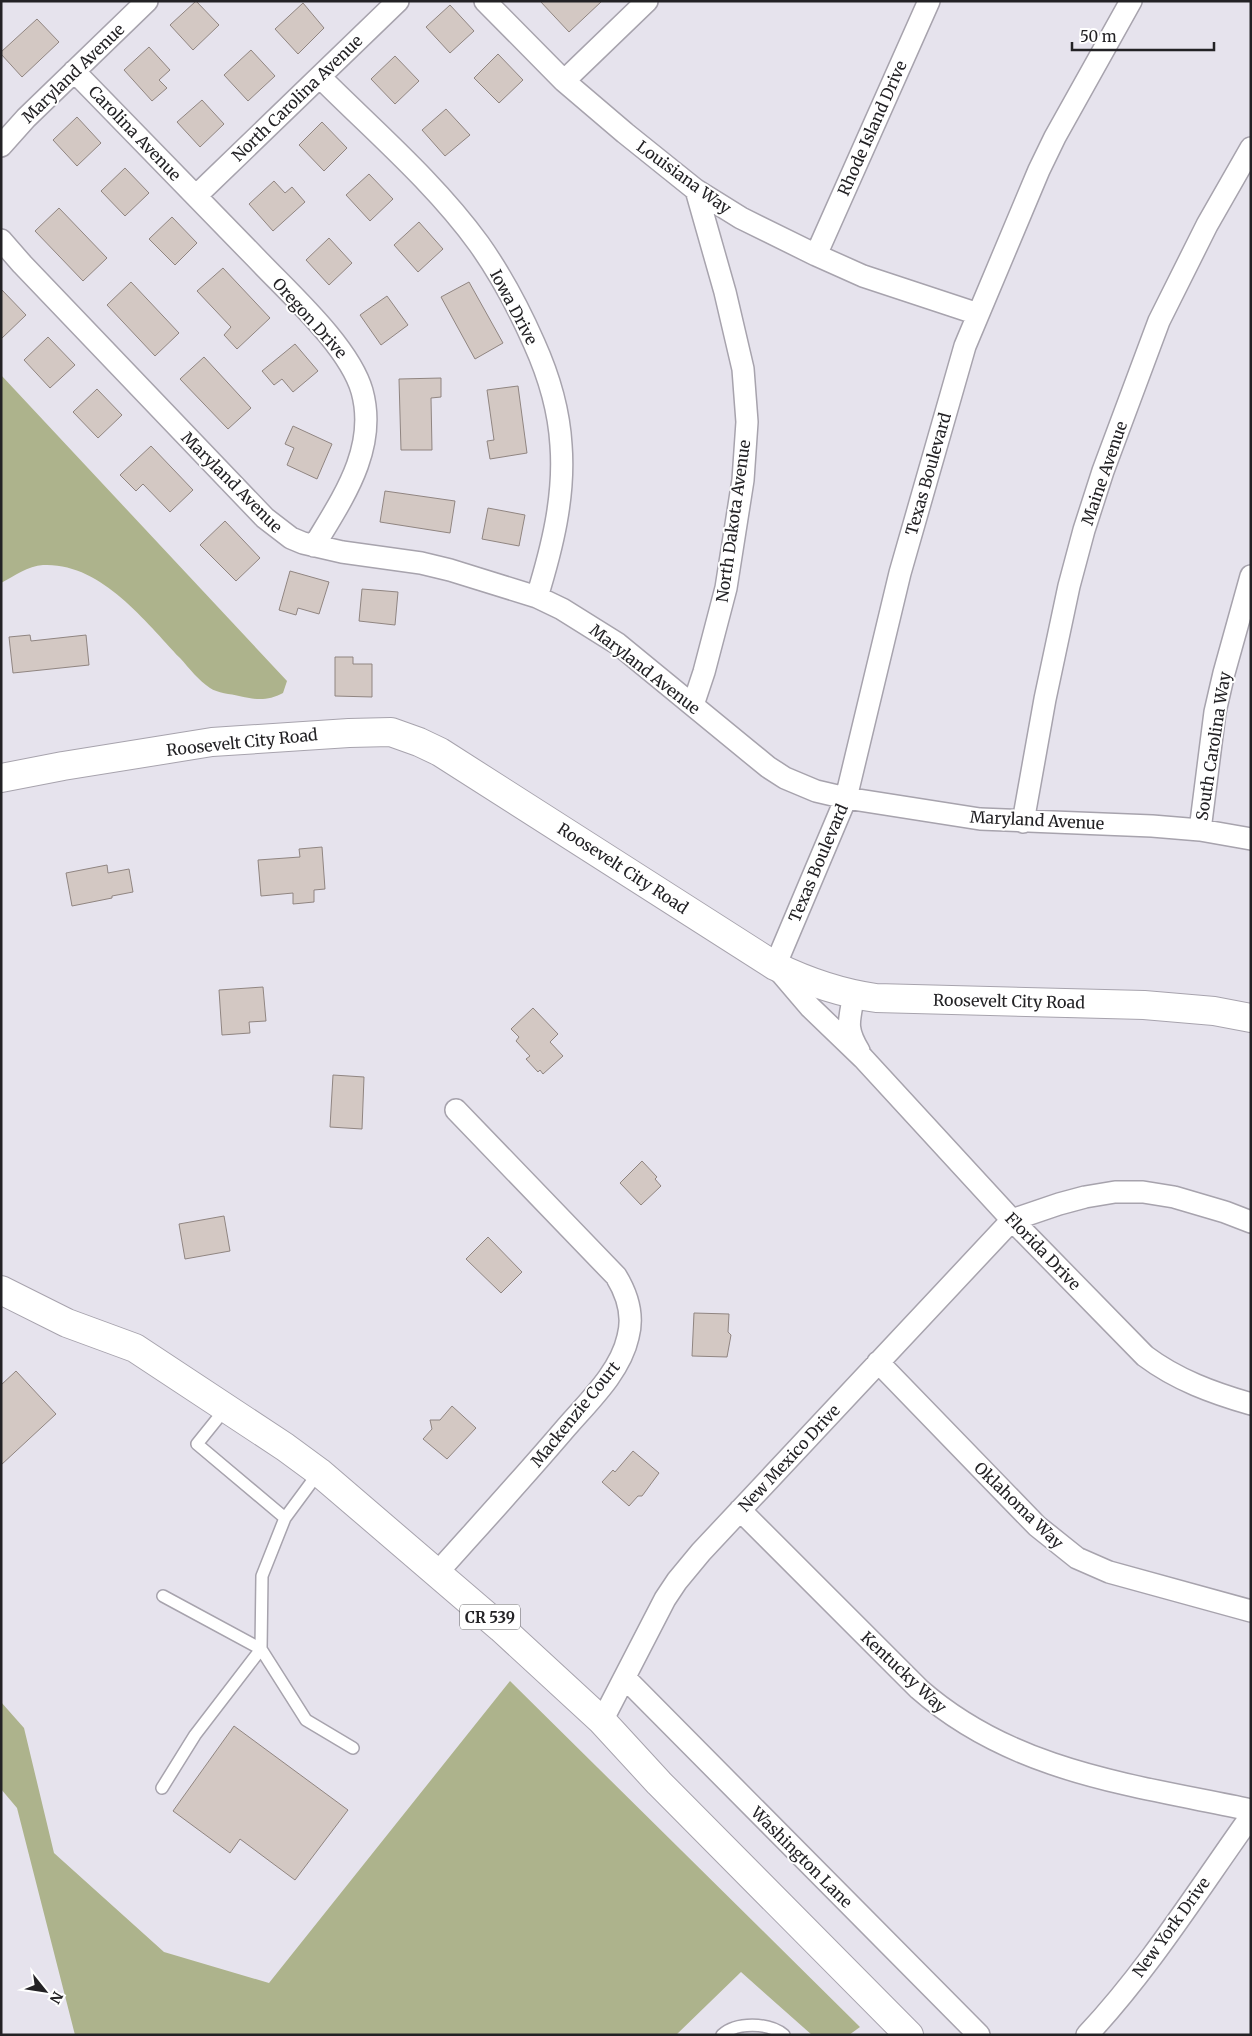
<svg xmlns="http://www.w3.org/2000/svg" width="1252" height="2036" viewBox="0 0 1252 2036" font-family="Merriweather,serif">
<rect width="100%" height="100%" fill="#e6e3ed"/>
<path fill="#adb38c" d="M1,375L287,681L283,693C268,701 256,700 239,696C231,694 217,693 210,688C199,681 189,668 180,658C145,621 100,562 43,565C28,566 14,576 1,583Z
M510,1681L860,2027L849,2035H812L741,1972L676,2035H75L17,1808L1,1789V1702L24,1728L54,1853L164,1952L269,1983Z"/>
<path fill="#d3c8c3" stroke="#908581" d="M196,1L219,25L193,50L170,25Z
M540,1H602L569,32Z
M303,3L324,28L298,54L275,29Z
M450,5L474,31L450,53L426,27Z
M37,19L59,42L22,77L1,54V52Z
M149,47L170,70L159,80L167,88L152,101L124,70Z
M251,50L275,76L248,101L224,75Z
M498,54L523,80L499,103L474,78Z
M395,56L419,81L395,104L371,79Z
M202,100L224,124L200,147L177,122Z
M446,109L470,135L445,156L422,130Z
M77,117L101,143L77,166L53,140Z
M322,122L347,148L324,171L299,145Z
M125,168L149,193L125,216L101,191Z
M369,174L393,199L370,221L346,195Z
M274,181L285,193L292,187L305,202L273,231L249,204Z
M59,208L107,258L83,281L35,231Z
M172,217L197,243L175,265L149,239Z
M419,222L443,249L418,272L394,245Z
M329,238L352,263L329,285L306,260Z
M223,268L270,318L237,349L224,335L231,327L197,291Z
M131,282L179,333L155,356L107,305Z
M469,282L503,343L475,359L441,297Z
M1,289L26,315L1,339Z
M387,296L408,325L381,345L360,315Z
M48,337L75,365L50,388L24,360Z
M295,344L318,371L293,392L282,379L274,385L262,371Z
M204,357L251,408L228,429L180,379Z
M441,378V397L431,398L432,450H401L399,379Z
M518,386L527,453L490,459L487,441L494,440L487,390Z
M97,389L122,415L98,438L73,412Z
M293,426L332,444L317,479L287,465L294,448L285,444Z
M151,446L193,490L170,512L143,484L136,491L120,475Z
M385,491L455,501L450,533L380,522Z
M488,508L525,515L519,546L482,539Z
M225,521L260,558L236,581L200,545Z
M290,571L329,582L319,614L298,608L296,615L279,610Z
M362,589L398,592L395,625L359,621Z
M30,635L31,641L86,635L89,665L13,673L9,637Z
M335,657H353V664H372V697L335,696Z
M322,847L325,889L314,890V902L293,904V893L261,896L258,860L300,857L299,849Z
M107,865L108,873L129,869L133,892L112,896V898L72,906L66,873Z
M263,987L266,1021L249,1022L250,1033L222,1035L219,990Z
M533,1008L558,1034L550,1042L563,1056L543,1074L540,1070L538,1072L526,1059L530,1056L516,1041L519,1037L511,1029Z
M333,1075L364,1077L362,1129L330,1127Z
M642,1161L657,1177L655,1179L661,1186L641,1205L620,1183Z
M224,1216L230,1251L185,1259L179,1224Z
M488,1237L522,1272L501,1293L466,1259Z
M694,1313L729,1314L728,1332L731,1335L727,1357L692,1356Z
M16,1371L56,1414L1,1465V1385Z
M452,1406L476,1428L447,1459L423,1439L432,1429L430,1420H440Z
M633,1451L659,1473L642,1496H638L629,1506L602,1482L613,1470L615,1472Z
M234,1726L348,1810L295,1880L240,1839L230,1853L173,1811Z"/>
<g fill="none" stroke-linecap="round" stroke-linejoin="round">
<g stroke="#a7a3ad" stroke-width="14">
<path id="lane" d="M226,1408L197,1444L285,1518L319,1472
M285,1518L262,1576L261,1649L306,1720L353,1748
M162,1788L195,1735L261,1649L163,1596
M722,2035C736,2022 768,2022 784,2035"/>
</g>
<g stroke="#a7a3ad" stroke-width="24">
<path id="street" d="M485,1L564,81L625,133L696,190L741,218L816,255L863,276L978,314
M1131,1L1055,137L1039,170L965,346L900,573L846,798L775,966L810,1007L863,1058L1012,1220L1145,1356C1177,1380 1213,1393 1251,1404
M74,71C135,133 196,196 257,259C289,293 349,346 362,391C378,449 342,499 314,546
M320,77C373,130 435,183 479,244C501,275 519,309 534,343C548,374 559,411 561,445C565,497 552,548 537,597
M564,81L647,1
M1,146L26,118L147,1
M196,196L398,1
M1,240L22,264L265,518L291,538L303,543L342,552L421,563L450,570L537,597L562,609L618,644L768,767L785,778L816,791L846,798L980,819L1152,826L1200,830L1251,839
M816,255L929,1
M693,705L704,672L726,588L743,480L747,422L743,369L725,292L696,190
M1023,822L1045,699L1069,586L1084,530L1103,471L1159,321L1207,225L1251,148
M1200,830L1215,712L1224,673L1251,576
M854,995C849,1021 845,1028 859,1051
M878,1362L1037,1526L1077,1558L1109,1572L1251,1611
M740,1510L919,1689C1013,1772 1133,1785 1251,1810
M438,1572C480,1525 523,1478 564,1430C587,1403 620,1373 628,1337C634,1315 627,1294 616,1276L456,1110
M625,1678L979,2035
M602,1721L665,1599L677,1581L701,1552L1012,1220L1059,1204L1085,1197L1115,1192H1143L1174,1197L1225,1212L1251,1222
M1087,2035C1149,1969 1198,1890 1251,1816"/>
</g>
<g stroke="#a7a3ad" stroke-width="30">
<path id="secondary" d="M1,778L63,766L212,742L349,733L391,732L419,742L440,752L775,966C808,982 840,993 876,998L1144,1005L1214,1011L1251,1018"/>
</g>
<g stroke="#a7a3ad" stroke-width="30">
<path id="primary" d="M1,1290L67,1323L135,1348L285,1447L319,1472L501,1628L602,1721L659,1783L909,2035"/>
</g>
<use href="#lane" stroke="#fff" stroke-width="11"/>
<use href="#street" stroke="#fff" stroke-width="21"/>
<use href="#secondary" stroke="#fff" stroke-width="28"/>
<use href="#primary" stroke="#fff" stroke-width="28"/>
</g>
<g text-anchor="middle" dominant-baseline="central" stroke-width="4" stroke-linejoin="round" paint-order="stroke">
<rect fill="#fff" stroke="#656466" stroke-width="1" x="460" y="1604.5" width="60" height="25" rx="4"/>
<g font-size="15" font-weight="bold" fill="#232225">
<text x="490" y="1617">CR 539</text>
</g>
<g font-size="16" fill="#232225" stroke="#fff">
<text transform="translate(73 73) rotate(-44)">Maryland Avenue</text>
<text transform="translate(297 98) rotate(-44)">North Carolina Avenue</text>
<text transform="translate(872 128) rotate(-66)">Rhode Island Drive</text>
<text transform="translate(135 133) rotate(46)">Carolina Avenue</text>
<text transform="translate(684 177) rotate(36)">Louisiana Way</text>
<text transform="translate(514 307) rotate(62)">Iowa Drive</text>
<text transform="translate(310 318) rotate(48)">Oregon Drive</text>
<text transform="translate(1104 473) rotate(-71)">Maine Avenue</text>
<text transform="translate(928 474) rotate(-74)">Texas Boulevard</text>
<text transform="translate(232 482) rotate(45)">Maryland Avenue</text>
<text transform="translate(733 521) rotate(-82)">North Dakota Avenue</text>
<text transform="translate(645 669) rotate(38)">Maryland Avenue</text>
<text transform="translate(242 742) rotate(-6)">Roosevelt City Road</text>
<text transform="translate(1213 746) rotate(-81)">South Carolina Way</text>
<text transform="translate(1037 820) rotate(3)">Maryland Avenue</text>
<text transform="translate(818 863) rotate(-67)">Texas Boulevard</text>
<text transform="translate(623 868) rotate(33)">Roosevelt City Road</text>
<text transform="translate(1009 1001) rotate(1)">Roosevelt City Road</text>
<text transform="translate(1043 1251) rotate(46)">Florida Drive</text>
<text transform="translate(575 1414) rotate(-51)">Mackenzie Court</text>
<text transform="translate(789 1458) rotate(-47)">New Mexico Drive</text>
<text transform="translate(1019 1505) rotate(44)">Oklahoma Way</text>
<text transform="translate(904 1672) rotate(43)">Kentucky Way</text>
<text transform="translate(802 1857) rotate(45)">Washington Lane</text>
<text transform="translate(1171 1927) rotate(-54)">New York Drive</text>
</g>
</g>
<rect width="1252" height="2036" fill="none" stroke="#232225" stroke-width="5"/>
<g transform="translate(45 1991) rotate(120)" stroke="#ffffff" stroke-width="4" paint-order="stroke">
<path d="M0-4L9 19L0 12L-9 19Z" fill="#232225"/>
<text y="-8" font-size="14" font-weight="bold" text-anchor="middle" fill="#232225">N</text>
</g>
<path d="M1072 42v8h142v-8" fill="none" stroke="#232225" stroke-width="2.5"/>
<text x="1080" y="42" font-size="15" fill="#232225" stroke="#ffffff" stroke-width="4" paint-order="stroke">50 m</text>
</svg>
